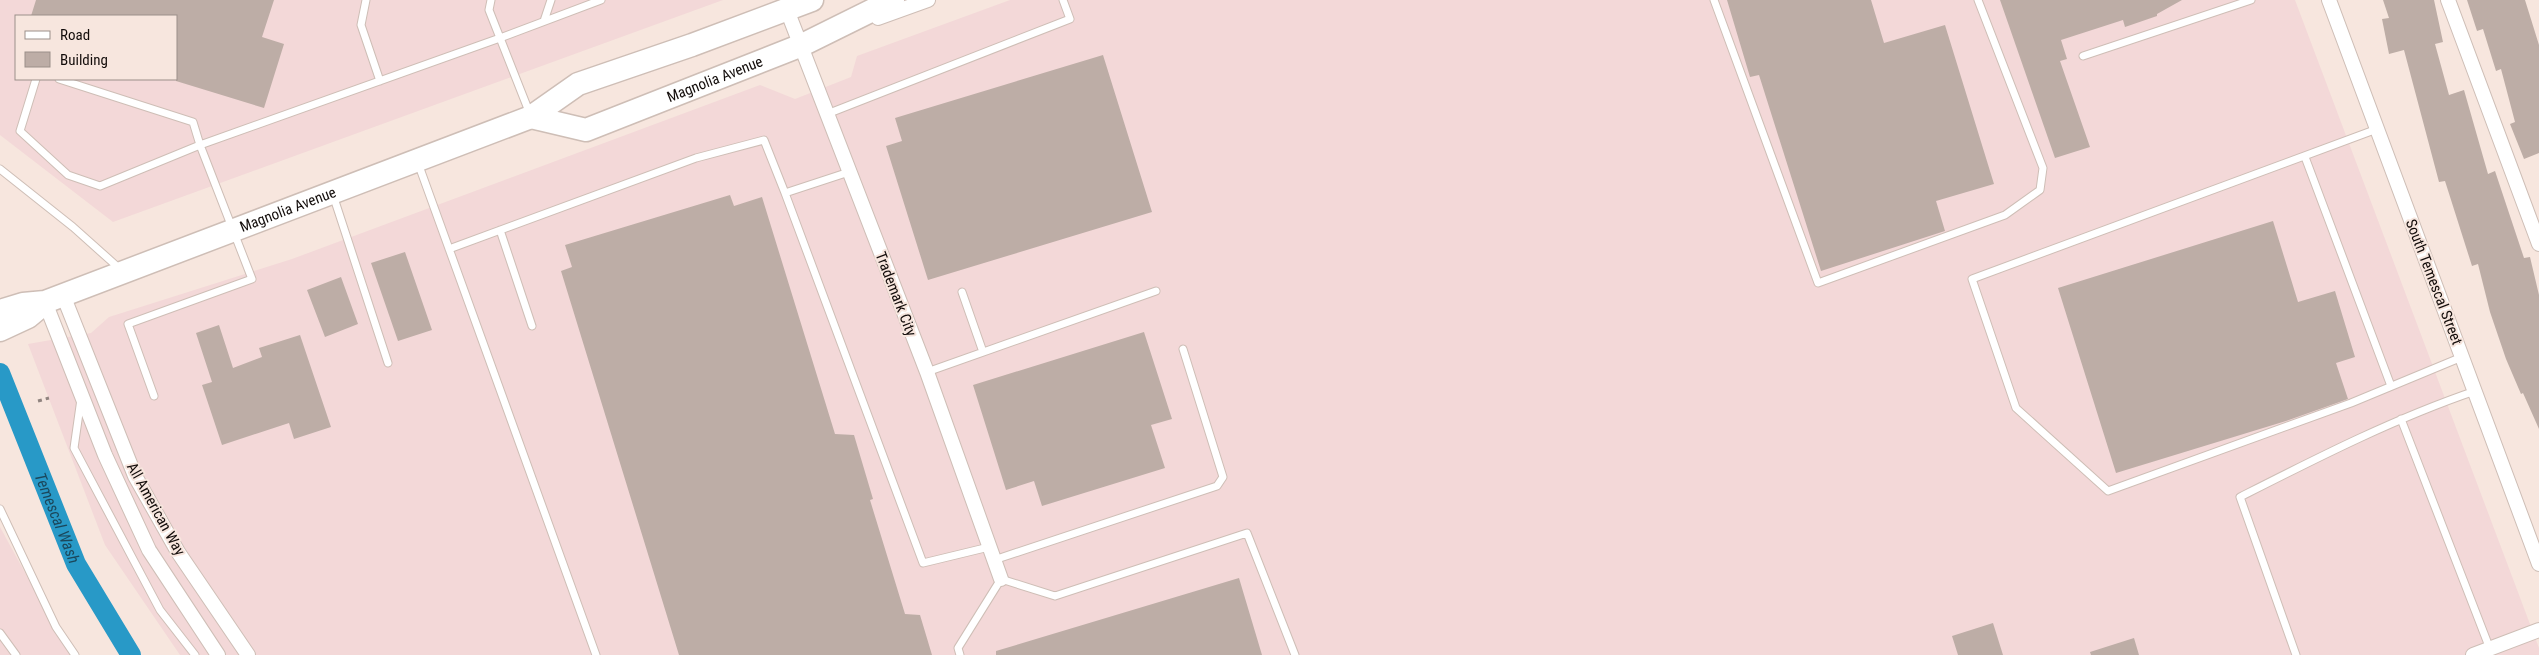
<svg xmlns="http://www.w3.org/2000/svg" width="2539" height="655" viewBox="0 0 2539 655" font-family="'Roboto Condensed',sans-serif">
<rect width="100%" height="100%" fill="#f7e6de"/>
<path fill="#f3d8d8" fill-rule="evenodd" d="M0,0H723L113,222L0,135ZM16,16H176V79H16Z
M1010,0H2295L2539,648V655H180L105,545L28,344L91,333L109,317L292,259L760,85L795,99L851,77L857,56Z
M0,527L70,655H0Z"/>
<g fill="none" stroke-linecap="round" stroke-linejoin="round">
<path stroke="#2899c7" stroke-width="20" id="s1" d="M0,373L76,564L131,655"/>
</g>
<path fill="#bdada6" d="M36,0H274L262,37L284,44L264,108L176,81V16H31Z
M1727,0H1871L1884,43L1945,25L1994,184L1936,201L1945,231L1821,271L1759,75L1750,77Z
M2000,0H2182L2157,14V16L2125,27L2123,20L2061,40L2067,59L2060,61L2090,147L2055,158Z
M2383,0H2434L2443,42L2435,44L2449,95L2464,90L2488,174L2495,171L2524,258L2530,257L2539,295V429L2523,393L2521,394L2506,359L2490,312L2478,264L2472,266L2445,181L2439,182L2404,50L2389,54L2382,19L2389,18Z
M2467,0H2525L2539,45V153L2524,159L2510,124L2515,122L2501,69L2496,71L2483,29L2477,31Z
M1103,55L1152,212L928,280L886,146L902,141L895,118Z
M730,195L734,206L762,197L835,434L854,435L873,499L870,500L905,614L920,615L932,655H679L561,271L572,267L565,245Z
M2273,221L2298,302L2335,291L2355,357L2336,363L2348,399L2286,421L2116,473L2058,288Z
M405,252L432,330L398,341L371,263Z
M341,277L358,324L325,337L307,290Z
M219,325L233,368L262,357L259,348L300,335L331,427L294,439L289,423L222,445L202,385L212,382L196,333Z
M1144,332L1172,419L1151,425L1165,468L1042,506L1034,481L1006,490L973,385Z
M1239,578L1262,655H996V651Z
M1993,623L2003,655H1958L1952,636Z
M2134,638L2139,655H2091L2090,652Z"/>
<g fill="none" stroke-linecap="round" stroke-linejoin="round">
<g stroke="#cebeb6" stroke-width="9">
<path id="service" d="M366,0L361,25L380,81
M491,0L489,10L530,114
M1714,0L1818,283L2005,215L2040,190L2043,168L1978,0
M544,21L551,0
M2083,56L2251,0
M36,79L20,131L68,175L100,186L200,145L193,122L59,79
M827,114L1070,19L1063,0
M2377,129L1972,279L2016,408L2108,491L2351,403L2462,357
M2305,157L2391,386
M418,163L596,655
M0,169L73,227L120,269
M785,193L923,563L989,547
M333,195L388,363
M500,230L532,326
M449,249L696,158L764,140L785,193L849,172
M962,292L983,352
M927,372L1156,291
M154,396L128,324L252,279L200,145L500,38L601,0
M81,399L74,448L160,610L195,655
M2401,419L2490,649
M0,509L56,627L75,655
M994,560L1217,486L1223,477L1183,349
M0,633L16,655
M960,655L958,648L1001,579L1055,596L1247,533L1295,655
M2296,655L2240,497C2317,458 2393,419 2475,391"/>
</g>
<g stroke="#cebeb6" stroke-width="16">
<path id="minor" d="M2329,0L2539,564
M2448,0L2539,244
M787,10L927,372L1001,579
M878,18L928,0
M63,295L135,476L178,552L248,655
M45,302L105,455L149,550L218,655
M2473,655L2539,630"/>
</g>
<g stroke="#cebeb6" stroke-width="25">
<g id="primary">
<path id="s2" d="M531,117L586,130L802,45L893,0"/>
<path id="s3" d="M0,311L23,304L45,302L531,117L578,84L692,45L812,0"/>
<path d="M0,330L28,317L40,307"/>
</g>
</g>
<path stroke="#90847f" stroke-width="3" stroke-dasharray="4 4" stroke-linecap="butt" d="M38,401L49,398"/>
<use href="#service" stroke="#fff" stroke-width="7"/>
<use href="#minor" stroke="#fff" stroke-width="14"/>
<use href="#primary" stroke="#fff" stroke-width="22"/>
</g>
<g text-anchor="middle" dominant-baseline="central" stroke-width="4" stroke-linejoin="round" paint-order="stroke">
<g font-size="15" fill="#120c0a" stroke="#f7e6de">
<text stroke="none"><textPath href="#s2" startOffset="195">Magnolia Avenue</textPath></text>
<text stroke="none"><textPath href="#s3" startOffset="306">Magnolia Avenue</textPath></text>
<text transform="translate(2434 282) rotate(69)">South Temescal Street</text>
<text transform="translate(896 294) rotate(69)">Trademark City</text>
<text transform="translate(156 509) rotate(61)">All American Way</text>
</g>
<g font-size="16" font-style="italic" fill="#1b475b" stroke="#f7e6de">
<text stroke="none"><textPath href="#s1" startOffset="156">Temescal Wash</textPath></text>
</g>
</g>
<rect x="15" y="15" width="162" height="65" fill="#f7e6de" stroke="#9b8f89"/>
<rect x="25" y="31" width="25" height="8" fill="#ffffff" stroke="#9b8f89"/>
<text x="60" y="40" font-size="15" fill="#120c0a">Road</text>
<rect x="25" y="52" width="25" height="15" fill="#bdada6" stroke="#9b8f89"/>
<text x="60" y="65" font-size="15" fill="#120c0a">Building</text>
</svg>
